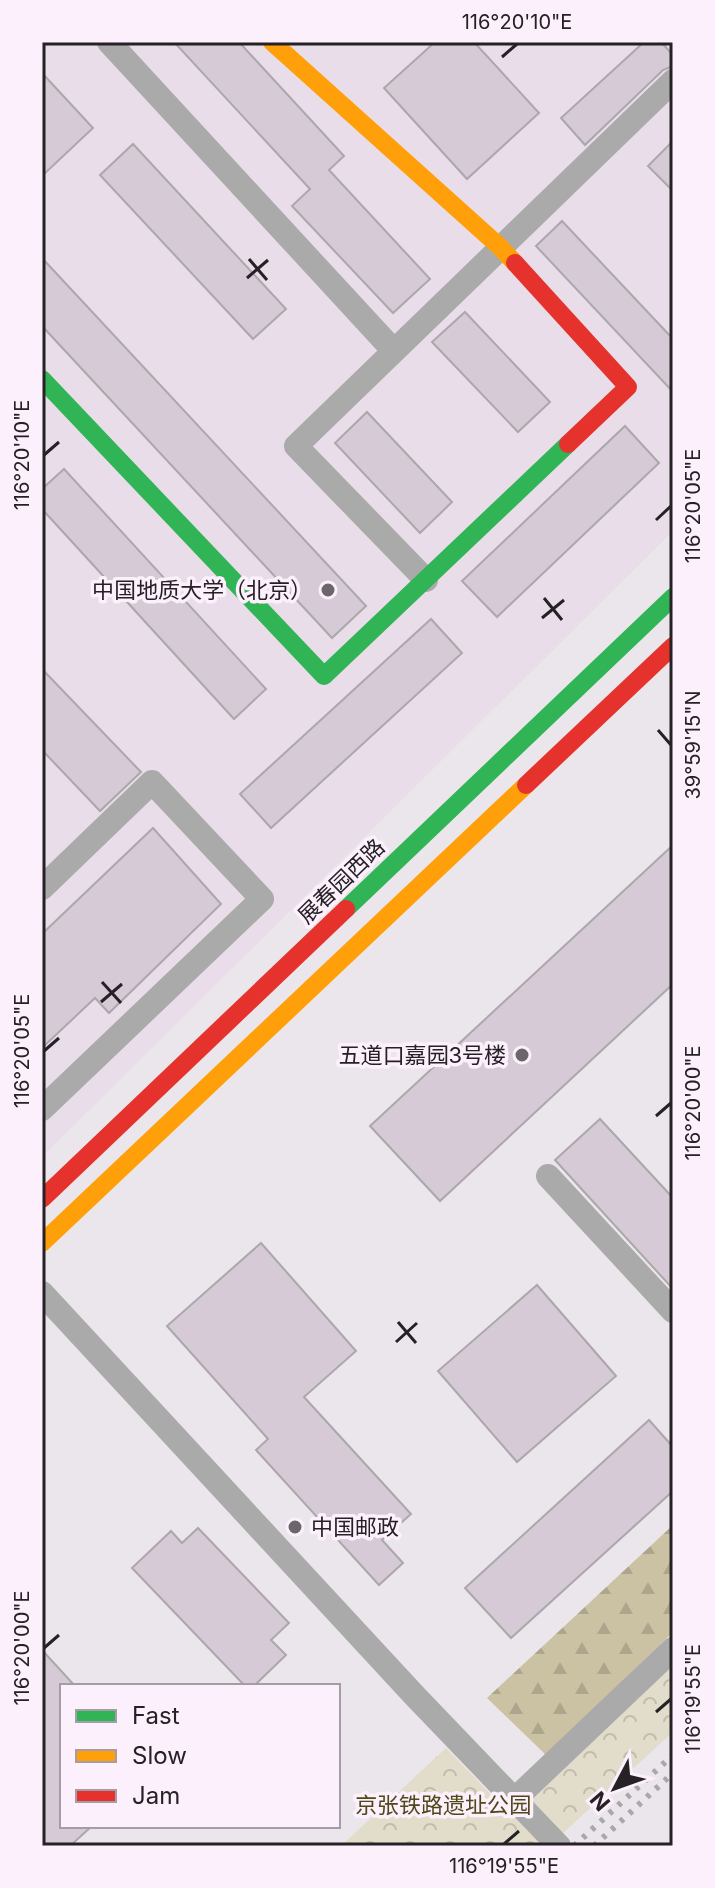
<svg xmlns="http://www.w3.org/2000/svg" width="715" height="1888" viewBox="0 0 715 1888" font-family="Inter,'Noto Sans SC',sans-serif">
<defs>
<pattern id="forest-firs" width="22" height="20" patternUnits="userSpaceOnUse" patternTransform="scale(2)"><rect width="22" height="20" fill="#cbc2a3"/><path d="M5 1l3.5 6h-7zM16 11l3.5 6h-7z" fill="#aea68c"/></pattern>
<pattern id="park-crowns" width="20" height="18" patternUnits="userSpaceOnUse" patternTransform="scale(2)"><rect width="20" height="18" fill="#e2dcca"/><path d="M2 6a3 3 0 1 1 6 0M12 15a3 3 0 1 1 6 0" fill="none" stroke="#c2bcad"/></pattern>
</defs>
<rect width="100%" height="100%" fill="#ebe6eb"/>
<path fill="#e9dde9" d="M42,42H673V531L42,1157Z"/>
<path fill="url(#forest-firs)" d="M673,1525V1632L546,1755L487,1698Z"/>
<path fill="url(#park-crowns)" d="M673,1662V1732L549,1846H341L446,1748L510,1814Z"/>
<path fill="#d5cad5" stroke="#aba7ab" stroke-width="2" d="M174,42H239L344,156L329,170L430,279L393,313L292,206L310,189Z
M435,42H474L539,113L467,179L384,88Z
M644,42H661L673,55V66L663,70L585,145L561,118Z
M42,73L93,128L42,176Z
M673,141V191L648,166Z
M133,144L286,309L253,339L100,175Z
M562,221L673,339V392L536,246Z
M42,258L366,606L332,638L42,326Z
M465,312L550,402L518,432L432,342Z
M367,412L452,502L420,533L335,443Z
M625,426L659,463L497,617L462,581Z
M64,469L266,689L234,719L42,509V489Z
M431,619L462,653L271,828L240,794Z
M42,669L141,772L100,811L42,750Z
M153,828L221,904L109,1013L95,998L42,1048V934Z
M673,845V984L440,1201L370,1126Z
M600,1119L673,1198V1289L555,1160Z
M261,1243L356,1351L304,1397L411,1514L382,1540L403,1563L379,1585L256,1450L268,1439L167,1326Z
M537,1285L616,1376L517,1462L438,1371Z
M649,1420L673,1447V1491L511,1638L465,1588Z
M198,1528L289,1623L271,1640L286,1655L254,1686H245L132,1568L171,1531L182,1543Z
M42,1650L75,1686H62V1826H92L70,1846H42Z"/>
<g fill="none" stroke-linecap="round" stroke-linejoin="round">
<path stroke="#abaaaa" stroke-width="24" d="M109,42L394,351
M426,580L296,446L673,81
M42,888L152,782L262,899L42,1109
M548,1176L673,1311
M42,1293L414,1695L559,1846
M514,1800L673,1649"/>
<path stroke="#30b455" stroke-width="18" d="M42,379L324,676L568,444
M346,909L673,597"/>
<path stroke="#ff9f0a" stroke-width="18" d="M272,42L500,247L515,263
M42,1243L526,785"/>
<path stroke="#e5322d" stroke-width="18" d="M515,263L628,387L568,444
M526,785L673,646
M42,1199L346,909"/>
<path stroke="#aaa7a9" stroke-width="6" stroke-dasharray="4 8" stroke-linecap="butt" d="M574,1846L673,1755
M594,1846L673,1773"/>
</g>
<path fill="none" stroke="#252125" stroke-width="3" d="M502,57L517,44M249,259L267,280M247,278L268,260M44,455L59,442M656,520L671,506M544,598L562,620M542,618L564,600M658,730L671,745M102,982L121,1003M101,1002L122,984M44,1051L59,1038M656,1116L671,1103M398,1322L416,1343M396,1342L417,1323M44,1648L59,1635M656,1712L671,1699M504,1844L519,1831"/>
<g fill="#6a666a" stroke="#fbf0fb" stroke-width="3">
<circle cx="328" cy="590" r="8"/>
<circle cx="522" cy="1055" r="8"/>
<circle cx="295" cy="1527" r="8"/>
</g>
<g text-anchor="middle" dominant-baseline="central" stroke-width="7" stroke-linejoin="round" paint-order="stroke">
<g font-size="22" fill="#252125" stroke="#fbf0fb" text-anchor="end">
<text x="312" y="590">中国地质大学（北京）</text>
<text x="506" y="1055">五道口嘉园3号楼</text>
<text x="311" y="1527" text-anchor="start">中国邮政</text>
</g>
<g font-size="22" fill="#252125" stroke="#fbf0fb">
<text transform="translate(341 881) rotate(-44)">展春园西路</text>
</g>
<g font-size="22" fill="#514718" stroke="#fbf0fb">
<text x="443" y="1805">京张铁路遗址公园</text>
</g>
</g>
<rect width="715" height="1888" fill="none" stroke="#fbf0fb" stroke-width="88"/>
<rect x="60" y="1684" width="280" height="144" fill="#fbf0fb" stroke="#a59da5" stroke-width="2"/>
<rect x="76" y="1710" width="40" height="12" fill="#30b455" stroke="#a59da5" stroke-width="2"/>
<text x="132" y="1724" font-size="24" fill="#252125">Fast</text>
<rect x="76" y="1750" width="40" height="12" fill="#ff9f0a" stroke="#a59da5" stroke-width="2"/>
<text x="132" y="1764" font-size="24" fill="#252125">Slow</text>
<rect x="76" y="1790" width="40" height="12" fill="#e5322d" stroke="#a59da5" stroke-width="2"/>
<text x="132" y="1804" font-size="24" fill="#252125">Jam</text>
<g transform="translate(615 1788) rotate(229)" stroke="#fbf0fb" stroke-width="6" paint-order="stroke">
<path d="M0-6L14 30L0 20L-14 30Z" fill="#252125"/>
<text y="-12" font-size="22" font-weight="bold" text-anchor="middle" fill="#252125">N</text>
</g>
<rect x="44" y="44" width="627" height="1800" fill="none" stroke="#252125" stroke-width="3"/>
<g font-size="20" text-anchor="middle" fill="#252125">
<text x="517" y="29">116°20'10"E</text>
<text transform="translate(22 455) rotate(-90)" y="7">116°20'10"E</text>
<text transform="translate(693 506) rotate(-90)" y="7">116°20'05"E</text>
<text transform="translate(693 745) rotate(-90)" y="7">39°59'15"N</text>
<text transform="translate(22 1051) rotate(-90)" y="7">116°20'05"E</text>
<text transform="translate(693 1103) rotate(-90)" y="7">116°20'00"E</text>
<text transform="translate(22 1648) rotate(-90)" y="7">116°20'00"E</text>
<text transform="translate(693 1699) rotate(-90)" y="7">116°19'55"E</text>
<text x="504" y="1873">116°19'55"E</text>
</g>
</svg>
